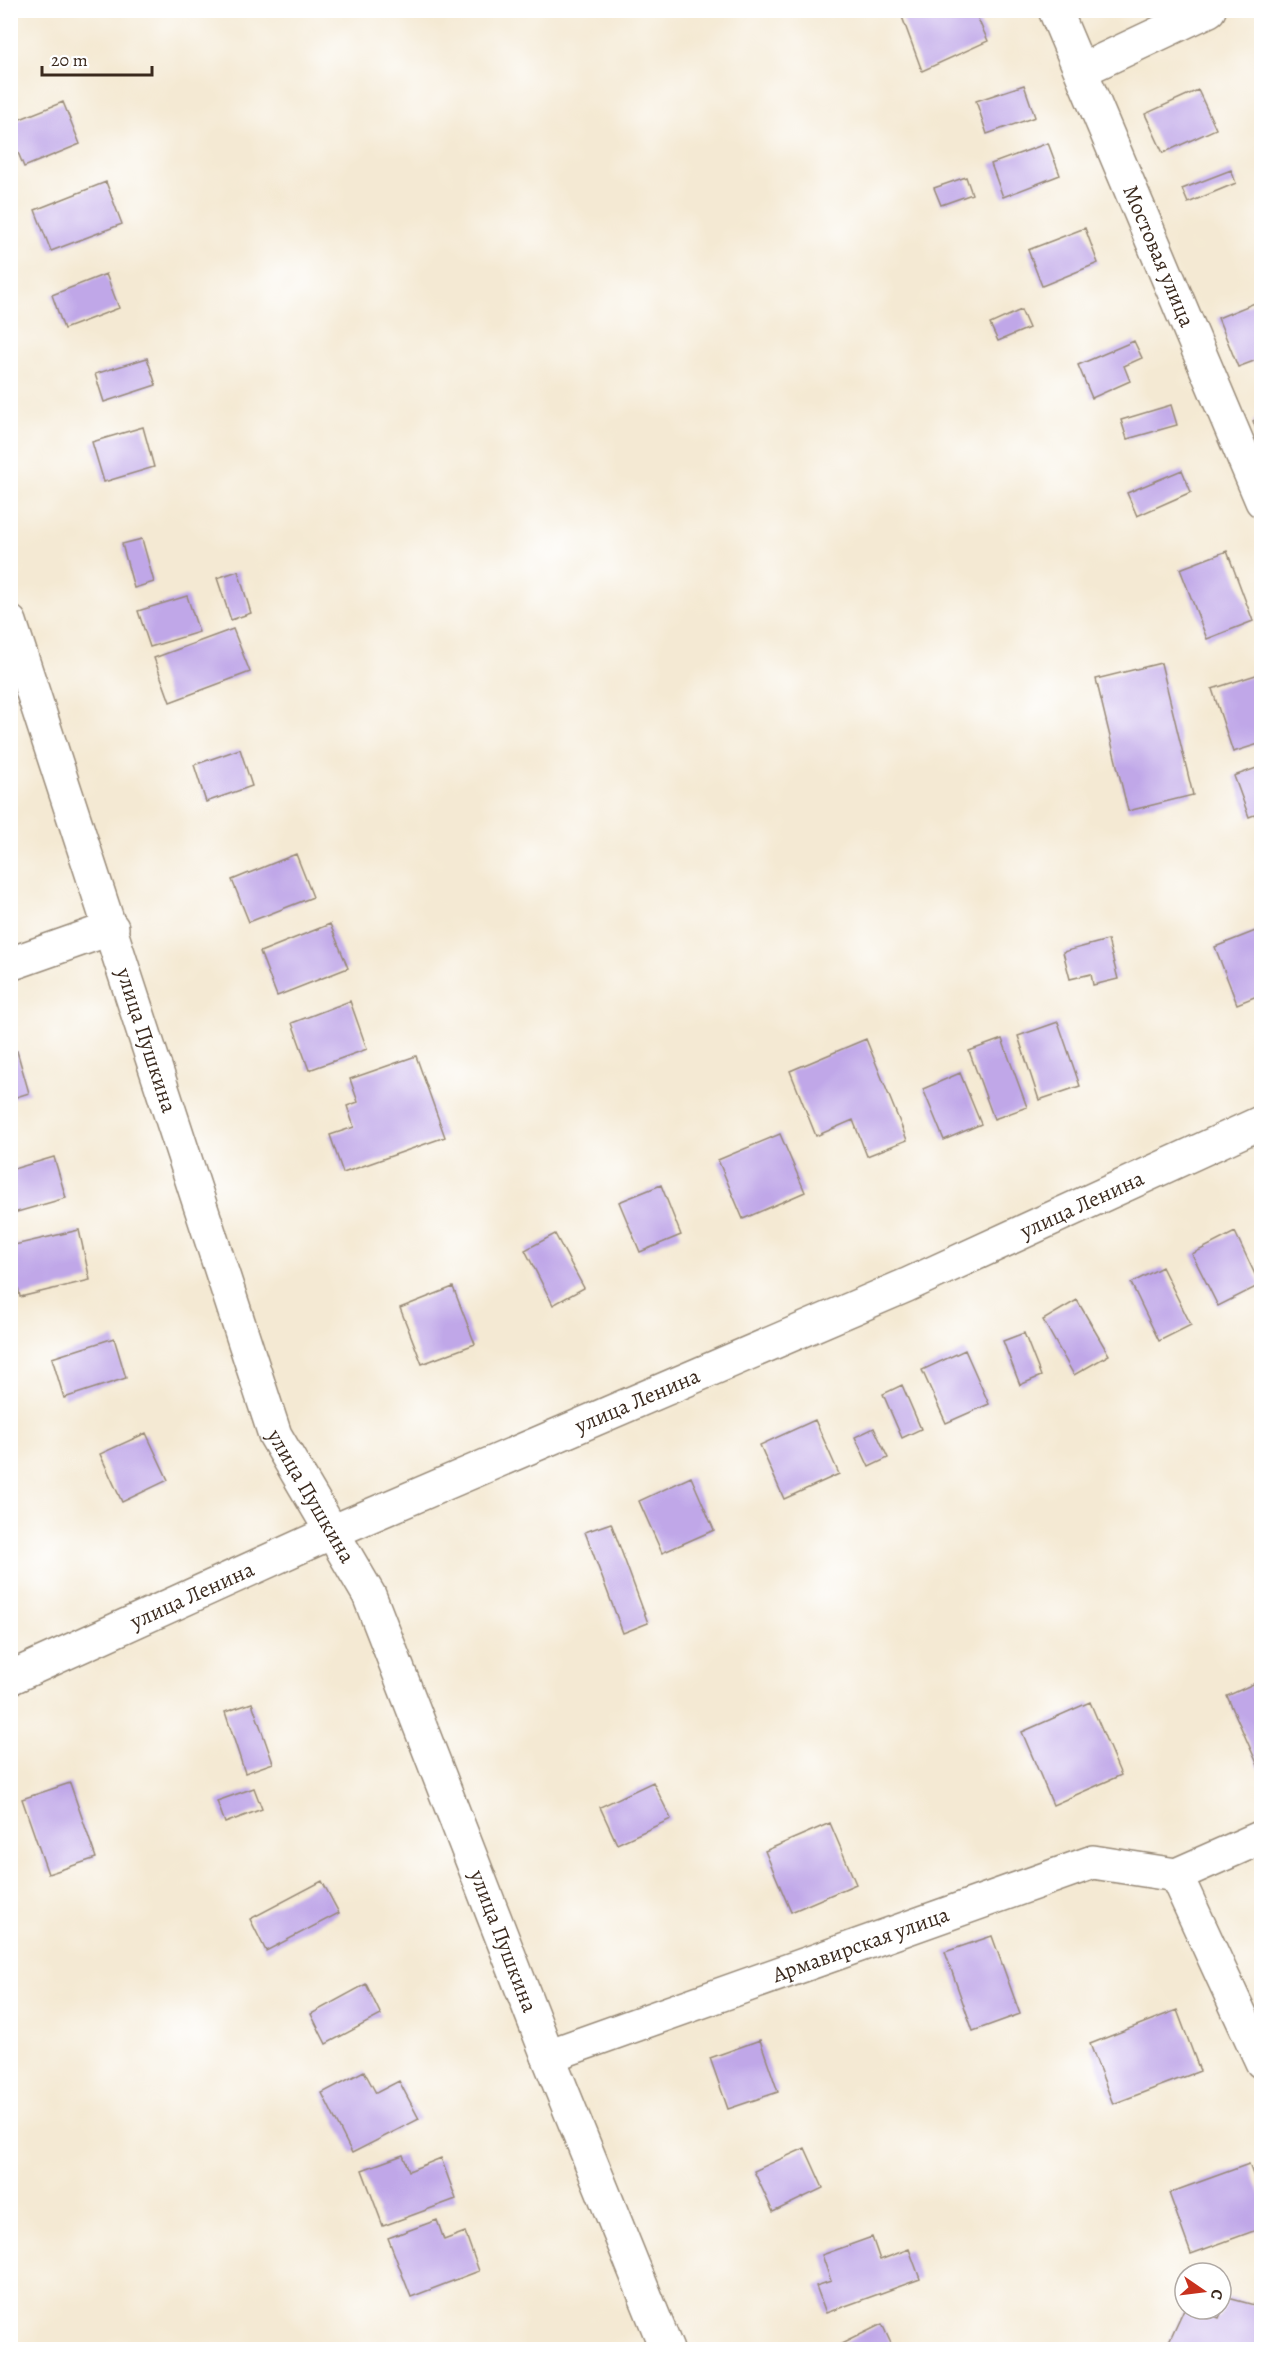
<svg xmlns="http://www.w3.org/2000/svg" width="1272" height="2360" viewBox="0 0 1272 2360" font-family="Alegreya,serif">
<rect width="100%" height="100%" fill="#fff"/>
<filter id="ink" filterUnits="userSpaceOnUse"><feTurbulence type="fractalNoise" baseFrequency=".0167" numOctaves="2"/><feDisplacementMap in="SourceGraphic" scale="12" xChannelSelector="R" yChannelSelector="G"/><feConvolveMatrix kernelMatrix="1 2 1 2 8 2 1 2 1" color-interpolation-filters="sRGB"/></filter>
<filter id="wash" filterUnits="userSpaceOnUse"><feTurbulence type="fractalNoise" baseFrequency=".008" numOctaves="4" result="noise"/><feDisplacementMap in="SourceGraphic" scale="24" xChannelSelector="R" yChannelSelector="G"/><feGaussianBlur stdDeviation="1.35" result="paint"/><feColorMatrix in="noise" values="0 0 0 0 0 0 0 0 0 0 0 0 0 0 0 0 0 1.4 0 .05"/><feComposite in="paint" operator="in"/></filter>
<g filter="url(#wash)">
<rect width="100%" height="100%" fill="#f4e9d3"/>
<g id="blocks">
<path fill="#c0a7e8" d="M908,10H974L988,41L922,71L901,14Z
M1024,85L1035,117L987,134L976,101Z
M1198,90L1216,129L1163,153L1145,114Z
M63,102L80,144L24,167L10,133V123Z
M1048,143L1060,175L1003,197L991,164Z
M1231,170L1236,183L1188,203L1182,189Z
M966,177L972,194L941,205L934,188Z
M106,182L122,224L51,251L35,210Z
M1085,228L1098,263L1042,286L1028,250Z
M106,274L119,308L64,329L52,295Z
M1262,300V358L1238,367L1218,318Z
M1021,310L1029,328L998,341L990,324Z
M1134,341L1142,358L1124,366L1130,381L1092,398L1078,365Z
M147,358L156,385L104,402L95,374Z
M1171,405L1177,425L1127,439L1121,420Z
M1262,417V442H1261L1253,421Z
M143,427L154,467L104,482L92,442Z
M1182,470L1191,492L1137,516L1127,493Z
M142,539L154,582L134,588L122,544Z
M1227,551L1253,621L1207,639L1180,569Z
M238,571L251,613L231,620L217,578Z
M187,596L199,632L150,647L138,611Z
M233,629L250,672L170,702L154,658Z
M1161,663L1193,795L1128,811L1096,679Z
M1262,673V743L1233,752L1212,689Z
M240,749L252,786L206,802L194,765Z
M1262,766V812L1249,817L1234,776Z
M296,854L313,897L249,922L232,880Z
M330,924L348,968L277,996L260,952Z
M1258,930L1262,939V994L1237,1004L1215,947Z
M1108,940L1118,979L1093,985L1091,974L1070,979L1063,952Z
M350,1001L367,1049L309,1070L292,1023Z
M1058,1022L1080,1086L1039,1100L1018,1036Z
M866,1039L907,1140L867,1156L853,1120L816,1136L790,1071Z
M1002,1039L1027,1107L994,1119L969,1051Z
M17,1051L29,1093L10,1099V1053Z
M416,1056L445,1137L343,1173L330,1135L354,1127L347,1106L358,1102L350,1079Z
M960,1073L981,1124L944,1140L923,1089Z
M780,1134L805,1192L743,1219L718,1160Z
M54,1157L66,1198L10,1214V1170Z
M661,1185L681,1235L640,1252L619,1202Z
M79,1230L90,1280L20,1297L10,1246Z
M1235,1232L1260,1285L1218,1306L1192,1254Z
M555,1234L584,1288L553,1305L525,1250Z
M1162,1267L1191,1325L1159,1341L1131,1283Z
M453,1287L475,1344L422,1364L400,1308Z
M1077,1300L1109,1355L1074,1375L1043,1320Z
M1024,1333L1041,1376L1020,1385L1003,1341Z
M114,1338L126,1378L64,1398L52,1358Z
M965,1350L989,1404L946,1423L922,1370Z
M902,1385L921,1429L902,1438L883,1394Z
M815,1420L839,1474L784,1499L760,1445Z
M874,1428L888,1458L869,1467L855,1437Z
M146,1433L168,1480L122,1502L100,1454Z
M691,1477L714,1530L662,1553L639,1501Z
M611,1523L648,1623L623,1633L585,1532Z
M1262,1680V1769L1260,1770L1227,1696Z
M1090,1702L1121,1775L1053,1805L1022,1732Z
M252,1703L273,1763L245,1773L225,1712Z
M653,1782L671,1819L617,1844L600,1807Z
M70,1783L96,1858L48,1874L22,1799Z
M254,1788L262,1809L225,1823L217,1801Z
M830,1823L856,1884L791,1912L765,1851Z
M322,1881L339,1913L266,1951L250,1919Z
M992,1936L1020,2014L973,2031L945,1952Z
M366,1984L381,2015L326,2044L311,2014Z
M1177,2010L1200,2071L1113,2104L1090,2044Z
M760,2040L778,2092L728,2109L710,2058Z
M364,2071L376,2093L399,2081L419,2119L352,2153L322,2093Z
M805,2148L823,2188L773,2212L754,2171Z
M403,2155L409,2171L441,2158L456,2199L383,2226L362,2170Z
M1249,2164L1262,2198V2228L1191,2254L1169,2193Z
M437,2220L444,2240L465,2232L479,2271L411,2297L388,2238Z
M872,2237L880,2260L909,2249L920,2279L826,2313L816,2286L831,2281L822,2255Z
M1228,2298L1262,2307V2350H1165L1184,2309H1197L1219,2318Z
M882,2324L894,2350H829Z"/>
</g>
</g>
<g filter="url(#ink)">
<use href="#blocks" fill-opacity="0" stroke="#988a78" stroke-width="1.5"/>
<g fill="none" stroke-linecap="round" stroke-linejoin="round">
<g stroke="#988a78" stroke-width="36">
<g id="minor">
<path id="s1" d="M1055,10L1262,501"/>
<path d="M1082,70L1209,10"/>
<path id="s2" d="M10,622L275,1435L369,1595L548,2056L667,2350"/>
<path d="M10,964L112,928"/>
<path id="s3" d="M10,1678L332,1532L907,1285L1262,1122"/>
<path d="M1176,1875L1262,2062"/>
<path id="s4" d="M548,2056L1093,1862L1176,1875L1262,1837"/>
</g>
</g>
<use href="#minor" stroke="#fff" stroke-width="33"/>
</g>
</g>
<g text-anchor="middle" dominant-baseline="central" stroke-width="5" stroke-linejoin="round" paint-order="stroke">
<g font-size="22" fill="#3b2a1e" stroke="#fff">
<text stroke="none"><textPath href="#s1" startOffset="267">Мостовая улица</textPath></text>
<text stroke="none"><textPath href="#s2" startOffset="440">улица Пушкина</textPath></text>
<text stroke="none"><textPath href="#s3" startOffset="1172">улица Ленина</textPath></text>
<text stroke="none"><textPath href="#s3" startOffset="686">улица Ленина</textPath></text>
<text stroke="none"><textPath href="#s2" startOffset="926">улица Пушкина</textPath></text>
<text stroke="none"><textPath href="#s3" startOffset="200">улица Ленина</textPath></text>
<text stroke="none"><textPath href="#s2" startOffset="1412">улица Пушкина</textPath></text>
<text stroke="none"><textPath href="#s4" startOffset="332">Армавирская улица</textPath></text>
</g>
</g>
<rect width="1272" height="2360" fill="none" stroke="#fff" stroke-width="36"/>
<g transform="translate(1203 2291) rotate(104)"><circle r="28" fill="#ffffff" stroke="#b1aaa5" stroke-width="1.5"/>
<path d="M0-4.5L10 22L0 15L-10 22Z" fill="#c8321e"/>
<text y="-9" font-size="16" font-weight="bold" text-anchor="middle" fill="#3b2a1e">С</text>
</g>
<path d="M42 66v9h110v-9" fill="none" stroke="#3b2a1e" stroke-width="3"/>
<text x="51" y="66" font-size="18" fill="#3b2a1e" stroke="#ffffff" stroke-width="4.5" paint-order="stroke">20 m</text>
</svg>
